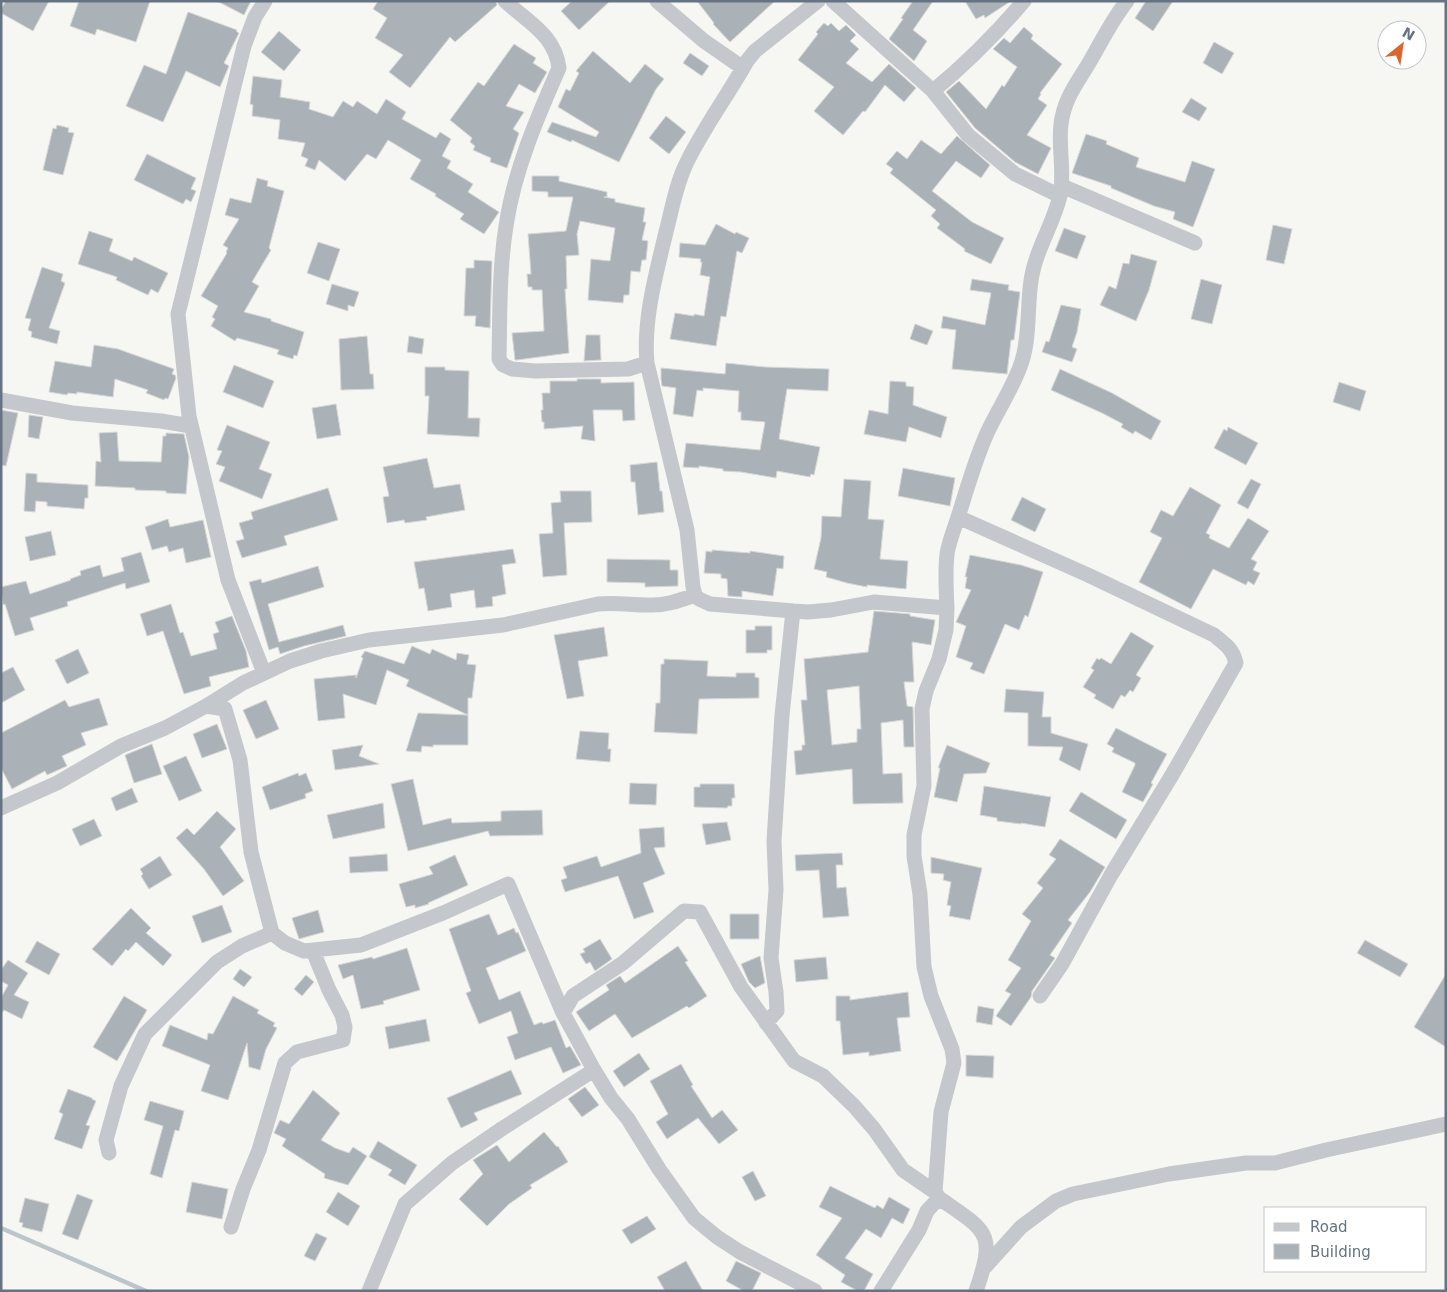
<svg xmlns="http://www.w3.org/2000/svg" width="1447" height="1292" viewBox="0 0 1447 1292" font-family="'DejaVu Sans',sans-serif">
<rect width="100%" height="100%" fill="#f6f6f3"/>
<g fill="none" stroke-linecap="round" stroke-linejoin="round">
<path stroke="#bbc5ca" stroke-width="4.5" d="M1,1228L146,1291"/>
</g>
<path fill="#aab1b7" stroke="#d7d8d5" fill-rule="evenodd" d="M6,1H49L33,31L1,13V9Z
M79,1H150L136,42L97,29L95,35L70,26Z
M217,1H251L244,15Z
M378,1H496L497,5L455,42L450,37L410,88L389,72L403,55L375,38L387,18L373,9Z
M572,1H610L579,30L561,11Z
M697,1H775L730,42L713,24L714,23Z
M913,1H933L913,30L927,41L914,61L889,39L903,19L901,18Z
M965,1H1011L985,18L984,15L976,19Z
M1146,1H1173L1153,31L1135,18Z
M188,12L237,30L236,31L239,33L224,63L229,66L220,87L186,71L163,122L126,106L144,65L166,74Z
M824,23L828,26L831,23L839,31L846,25L856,35L850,41L859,49L846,63L872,82L889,64L916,88L904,102L885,85L865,112L863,111L843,135L814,111L834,87L798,60L818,34L816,32Z
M1024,27L1033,35L1031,39L1062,64L1040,93L1041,94L1038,99L1047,105L1027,135L1051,148L1038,174L1015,162L975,128L946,92L959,81L986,109L1002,85L1004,87L1017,67L993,49L1004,38L1010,43Z
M279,31L301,50L284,71L261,52Z
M1214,42L1234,53L1222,74L1203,63Z
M514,44L536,58L533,63L547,72L535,93L519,84L506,106L524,112L513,129L519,133L507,168L490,162L491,158L473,150L475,146L470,142L472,138L450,120L478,82L484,86Z
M593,51L630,83L645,64L664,79L656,89L619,162L572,140L571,142L547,132L552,122L596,137L599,132L558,107L566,89L570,91L579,73L576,71Z
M690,53L709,66L702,76L683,63Z
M253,76L282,80L280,97L310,102L309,109L333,117L343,101L353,107L357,101L377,114L386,99L406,112L402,119L436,138L440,132L451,139L442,156L451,161L447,168L473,184L468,192L499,212L484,234L460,219L464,214L435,196L436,194L410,179L421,160L388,140L376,159L367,154L345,181L319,160L315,170L305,166L308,159L301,156L305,143L278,139L280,120L252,116L253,105L250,104Z
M1191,98L1207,108L1199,121L1182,112Z
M666,116L686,132L669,154L649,138Z
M57,125L69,128L68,132L74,133L63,175L43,170L53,128L56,129Z
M1086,134L1107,141L1106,144L1139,158L1136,167L1185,182L1192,161L1215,169L1193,227L1173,219L1175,212L1154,206L1111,188V186L1072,173Z
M957,136L990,165L981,178L956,161L932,191L972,222L1004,238L991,264L964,251L965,249L937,228L940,224L931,216L936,210L890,173L893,169L886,164L897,151L907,159L921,140L941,154Z
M147,154L196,178L191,189L196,191L191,202L186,199L183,204L134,180Z
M532,176H559V181L607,192V197H604L615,199V202L645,208L643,222H646L642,240L648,241L646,260H642L640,272L631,271L629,295H624L623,303L588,300L591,259L610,261L615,228L580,221L577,234L579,255L566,256L567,289H565L569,353L517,360H515L512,333L544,331L542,290H532V287H528L527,274H531L528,234L566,231L573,197H548V192L532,191Z
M257,178L268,181L267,186L284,191L269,248L271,250L252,282L259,286L244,312L271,319V321L304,332L297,356L294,355L293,359L277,354L279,350L259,344L237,338L235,341L211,326L215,319L212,317L218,306L201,296L227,253L226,252L228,248L223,245L239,219L225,215L230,198L251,203Z
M716,224L735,234L736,232L749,238L742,253L737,251L726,317L721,316L716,346L670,339L675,313L694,316V314L704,316L710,277L700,275L702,262H700L701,259L679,257L680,243L705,245Z
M1273,225L1292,229L1284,264L1266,260Z
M1064,228L1086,236L1077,259L1055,251Z
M89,231L113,239L109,251L132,261L134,257L168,273L158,293L151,289L148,295L116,280L117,277L78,264Z
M318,242L340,249L329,281L307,273Z
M1131,254L1157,261L1149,290L1136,321L1100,305L1109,286L1116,289L1123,263L1129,264Z
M474,260L492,261L490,328L475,326L476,316H464L466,268H474Z
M42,267L63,274L61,281L65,283L49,328L60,331L57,344L31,337L32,332L28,330L31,319L25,318Z
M972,279L1009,285L1008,290L1020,292L1014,340H1011L1007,374L952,369L956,330L941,328L943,316L985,325L991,293L970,290Z
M1201,279L1222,285L1212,324L1191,319Z
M332,284L359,292L354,307L348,305V311L326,304Z
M1061,305L1081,309L1077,332L1072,347L1077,349L1072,362L1042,352L1046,341L1049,342Z
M915,324L933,331L927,345L910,339Z
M586,335H600L601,360L584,361Z
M367,336L370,374H373L374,389L341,390L339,339Z
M409,336L424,339L422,354L407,352Z
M94,345L118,349L174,369L172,374L175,375L176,378L168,399L165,398L164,400L146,393L148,390L115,379L113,397L77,392V394L68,393L67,395L49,392L55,361L91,367Z
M726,363L765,367L829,369L828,391L787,389L779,439L820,447L814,475L811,474L810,477L777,471L776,478L741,472L723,471V469L699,466V468L683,467L686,443L760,450L765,422L741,420V412H738L739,391L703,388V391L697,390L693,417L673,414L676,388L662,386L661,379V368L725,374Z
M234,365L274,381L263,408L223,392Z
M425,367H445V370L469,371L468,418H480L479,437L427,434L429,396H425Z
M1060,369L1112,393L1161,421L1151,440L1135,431L1133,434L1121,427L1123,424L1102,413L1051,390Z
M577,379H601V383L634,382L635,420L623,421L622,410H593L595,441L581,439L583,426L544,429V422H542L541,410H543L542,393H550V381H577Z
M890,381L906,382V386L914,387L913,405L947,417L941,438L909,427L906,442L864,434L869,410L888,414Z
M1339,382L1366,391L1360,411L1333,402Z
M336,404L341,435L317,439L312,408Z
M1,410L18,413L6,466L1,465Z
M29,415L43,417L39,439L28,437Z
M227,425L270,442L259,469L272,474L262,499L219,481L225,467L216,464L222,451L217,450Z
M1228,427L1258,443L1246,465L1214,448L1224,429L1227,431Z
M117,432L119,461L161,462L163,436H166V433L184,434L189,457L186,494L166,493V491L135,490V488L95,486L96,461L101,462L99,433Z
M427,458L434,488L460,484L465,510L426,517L427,520L405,523L404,520L387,523L383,497L389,496L383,467Z
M657,462L660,491H662L664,512L638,515L635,482H631L630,465Z
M903,468L955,478L950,506L898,496Z
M26,473L37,474V482L88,485V498H85L84,509L47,506V502L36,501L35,512L24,511Z
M844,479L871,481L868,519L884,520L880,559L908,561L906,589L867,585V587L847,583L826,577L827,572L814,569L821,538L822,516L841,517Z
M1251,479L1261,484L1248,509L1237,503Z
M1190,487L1221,505L1206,533L1210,535L1209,538L1229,548L1248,518L1269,531L1251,559L1257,562L1253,570L1260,573L1254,585L1248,581L1246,585L1213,569L1191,609L1139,582L1162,538L1150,532L1161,510L1173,516Z
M328,488L338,520L284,536L287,545L242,558L236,541L244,539L239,523L253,519L251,512Z
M560,491H591L592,522L564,523L567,575L543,577L539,534L553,533L551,503L561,502Z
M1022,497L1046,509L1035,532L1011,520Z
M168,519L170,527L203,520L211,557L186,563L183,548L169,552L167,546L152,550L145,527Z
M51,531L56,555L30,561L25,537Z
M513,549L516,563L502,565L506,594L492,597L493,606L476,608L474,590L450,594L452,607L428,611L424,588L419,589L414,562Z
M712,550L750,553V551L784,556L783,569L777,568L773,596L742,591V597L728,596L727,579L721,578V574L704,573L706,551L712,552Z
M141,552L150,582L126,589L125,583L67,602L68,606L30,618L34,630L15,636L5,604L3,605L1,587L26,581L30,594L71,580L70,579L81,575L80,571L100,565L103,577L124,571L121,558Z
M970,555L1021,565L1043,572L1028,617L1025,615L1019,630L1005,624L984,674L970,669L973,663L956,657L966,626L956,622L971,590L965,588L967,577H965Z
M607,559L670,560V570H678V586L645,587V583L607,582Z
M318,566L324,587L268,604L279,642L343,625L346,636L304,646L280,654L278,647L269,650L249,582L261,579L262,583Z
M171,604L180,633L183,632L191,656L217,649L213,634L219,632L215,622L232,616L246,651L249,667L209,677L211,686L184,694L163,631L147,636L140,614Z
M874,611L910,614V616L935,620L931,645L912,642L914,682H904L907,706L913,707L914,747H904L903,720L881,723L883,774L902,773L903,803L853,804L852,769L796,775L794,751L802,750V745H805L801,700H807L804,659L868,652ZM859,686L861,729H857V742L832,745L827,690Z
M755,626H772V650H767V653H746V630H755Z
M604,627L608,656L578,661L584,696L567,699L554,635Z
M1131,632L1154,646L1136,675L1141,678L1133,692L1130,690L1125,697L1121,695L1113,709L1094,698L1096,695L1083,687L1094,670L1091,668L1097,658L1099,660L1101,658L1111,664Z
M412,646L430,654L432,649L456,660L457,653L469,655L467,664L476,665L472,698H468V715L406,686L409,680L387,670L376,705L343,694L345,718L318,721L314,679L356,675V678L363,658L361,657L365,651L404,664Z
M78,649L89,673L67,684L55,660Z
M664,659L708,661L707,676L736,677V673H755V677L759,678V698L699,699L697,734L654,732L656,703H660L661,664H664Z
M13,667L25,690L1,703V673Z
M1006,689L1044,692L1042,717H1051V733L1088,744L1080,771L1059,760L1063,747L1028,746V713L1004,712Z
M99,698L108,725L81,733L86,745L62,756L67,766L47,775L45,771L12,789L1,768V733L65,700L69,707Z
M266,700L279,729L256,739L243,710Z
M418,713L468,715V745H433V747L422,746L421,752L406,751Z
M217,724L227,749L202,758L193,734Z
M1116,728L1167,754L1151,783L1153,784L1143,802L1122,792L1135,765V763L1112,752L1114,748L1107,744Z
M580,731L609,733L608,749H611L610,762L576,759Z
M152,744L162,774L134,783L125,755Z
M363,745L359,756L379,764L335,770L332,750Z
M947,745L990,763L986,773L964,774L957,802L934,797L940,768H938Z
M186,756L202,791L179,801L163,766Z
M298,773L299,776L306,773L313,791L305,794L306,798L270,810L262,787Z
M413,779L423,825L451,818L452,823L501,821V811L542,810L543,835L490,836L488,831L408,851L391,784Z
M630,783L657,784L656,805L629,804Z
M700,784H734L735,798H732V806H728L727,808L694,807V787H700Z
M984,786L1051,797L1045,827L1021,823V824L997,821V818L980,815Z
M132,788L138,802L116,811L111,798Z
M1081,792L1127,820L1116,839L1069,811Z
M383,803L385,828L333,839L327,815Z
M217,811L236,829L220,847L244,881L223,896L204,869L176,838L187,828L194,835Z
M94,819L102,836L80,846L72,829Z
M727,822L731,840L706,845L702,824Z
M664,827L665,847L654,848L665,874L643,883L654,912L634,919L618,876L565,892L561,880L567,878L563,867L597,856L601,867L641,853L639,829Z
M1060,839L1105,867L1090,892L1068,920L1072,923L1050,955L1055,958L1032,991L1031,997L1011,1026L996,1016L1011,994L1005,991L1021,968L1008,960L1031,921L1022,914L1043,888L1037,883L1056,859L1049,855Z
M842,853L843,865H836L837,888L846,887L849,916L823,918L819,870L796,871L795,855Z
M387,854L388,871L350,873L349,857Z
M455,855L468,885L428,903L429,904L415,908V905L406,907L399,884L433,874L429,867Z
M160,856L172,875L149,889L141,876L143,874L140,869Z
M931,857L982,868L970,920L949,916L951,906L947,905L951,882L943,880L944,874L931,873Z
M222,905L232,932L202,943L192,916Z
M131,908L151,928L146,933L172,955L163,966L136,942L128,951L126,949L112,966L92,949Z
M318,910L324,932L299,939L292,918Z
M489,914L498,935L514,928L516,933L518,932L526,951L486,968L499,1000L520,991L534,1025L542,1022L543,1024L555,1020L566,1048L570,1046L581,1065L563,1073L551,1047L515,1060L507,1037L518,1033L511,1011L479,1024L466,993L471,991L449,929Z
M730,914H759V939H730Z
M600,939L612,959L595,971L590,962L586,964L580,954L585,952L583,949Z
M1365,940L1408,964L1400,977L1357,953Z
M37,941L60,954L49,975L25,962Z
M678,946L688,961L685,962L707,996L689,1008L687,1006L632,1038L615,1014L589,1031L576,1012L609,990L606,985L620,976L625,983Z
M407,948L420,990L383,1001L384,1004L361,1009L353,975L343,979L338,965L372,957L373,959Z
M760,956L765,983L755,988L749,982L741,964Z
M826,957L828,979L796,982L794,960Z
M8,960L28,973L14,995L29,1002L22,1019L4,1010L3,1012L1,1011V998L8,985L1,981V970Z
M240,969L252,977L244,987L233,979Z
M1446,974V1047L1414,1027Z
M306,975L314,982L302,996L294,989Z
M908,992L910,1017L897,1018L901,1051L869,1056V1052L843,1055L840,1021H836V996H850V1000Z
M124,996L147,1010L117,1061L93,1047Z
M233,996L259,1010L257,1013L275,1023L273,1026L277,1028L266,1049L260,1070L249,1067L247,1043L228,1100L201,1091L210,1065L162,1046L170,1025L207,1040L208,1033L213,1034Z
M978,1006L994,1009L992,1025L976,1022Z
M426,1019L430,1041L389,1049L385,1027Z
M639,1053L650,1069L624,1087L613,1071Z
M966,1055L994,1056L993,1078L966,1076Z
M681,1064L693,1085L691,1086L712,1118L722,1110L738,1130L719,1144L698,1118L667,1139L656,1122L668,1114L650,1081Z
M511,1070L522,1094L474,1113L478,1120L461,1128L447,1098Z
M585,1087L599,1105L582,1117L568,1099Z
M68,1089L92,1098V1099L96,1101L86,1125L90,1126L82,1149L54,1139L63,1114L59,1112Z
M313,1090L340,1113L321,1140L335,1148L349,1153L353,1147L367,1156L348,1185L324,1178L325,1174L282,1146L286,1139L274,1133L280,1120L289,1124Z
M150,1101L184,1111L179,1131L175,1130L162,1178L150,1174L163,1126L144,1120Z
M544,1132L557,1147L558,1146L568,1162L530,1185L532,1188L509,1204L487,1226L459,1199L483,1174L473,1160L497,1145L509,1162Z
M378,1141L417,1165L405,1185L388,1175L392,1170L369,1157Z
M753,1171L766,1196L755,1201L742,1177Z
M192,1182L228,1189L222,1219L186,1212Z
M830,1186L875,1208L877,1205L883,1209L889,1197L910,1209L903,1224L892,1218L881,1238L866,1229L845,1258L873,1274L864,1291H858L841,1282L845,1275L816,1255L842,1218L819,1207Z
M338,1192L360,1206L348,1226L326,1212Z
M77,1194L93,1200L78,1240L62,1234Z
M25,1198L49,1204L42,1232L22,1227L23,1223L19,1222Z
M647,1216L656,1229L631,1244L622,1230Z
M316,1233L327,1238L315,1261L304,1256Z
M686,1261L703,1291H665L657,1277Z
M736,1261L761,1273L752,1291H744L726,1281Z"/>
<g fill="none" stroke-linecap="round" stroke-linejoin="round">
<path stroke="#c4c7cb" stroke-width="15" d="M505,1C528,22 555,35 559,68C537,118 514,171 506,226C499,270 500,315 499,359L503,365L512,369L535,371L628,369L647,363
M657,1L704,41L743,68
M818,1L755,51L747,61C728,95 704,127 687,162C676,184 672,209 666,232C656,274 643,320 647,363L687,530L693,587L695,595L699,599L710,604L793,611L808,612L831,610L874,602L947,608L946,630L939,659L926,691L922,709L924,786L914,835V856L920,894L924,967L931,996L952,1049L954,1063L941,1112L935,1192L939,1198C986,1231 997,1231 976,1291
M833,1L933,91L968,135L1015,174L1060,196
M933,91C967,63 995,35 1024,1
M1062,186L1195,243
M1,400L72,413L161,421L191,426
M958,517L1088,575L1214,635C1225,644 1233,649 1236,663L1172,775L1111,875L1062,964L1040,996
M947,608C946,590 945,572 947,554C949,541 955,527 959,514C968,486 976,456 989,429C1000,406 1015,384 1022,361C1030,336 1027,307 1031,281C1035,251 1053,225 1060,196C1065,172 1058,148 1061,124C1064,99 1077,83 1089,63C1102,41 1111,21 1127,1
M264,673L228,580L189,416L178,314L244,46L255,17L265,1
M206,706L225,709L240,760L251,852L272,933L285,943L304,951L361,945L443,913L508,884L563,1013L594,1070L611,1098L628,1119L659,1169L694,1218L717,1237L740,1252L815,1291
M1,808L57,783L121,746L165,728L206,706L243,683L290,661L321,651L369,640L503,625L598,604C615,602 632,605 649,605C665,606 681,600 695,595
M563,1013L573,996L623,963L684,911L700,912L741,987L794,1061L823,1076L854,1106L874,1129L903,1170L935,1192
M766,1023L777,1011L776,992L771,958L776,890L774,841L782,715L793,611
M109,1153L106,1140L121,1086L145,1034L217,962L242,946L272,933
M231,1227L243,1189L259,1150L285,1063L297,1052L343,1040L345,1027L342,1015L329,990L313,951
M985,1267L1021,1227L1056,1201L1073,1194L1169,1174L1246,1163H1275L1326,1150L1446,1124
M369,1291L405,1204L452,1163L503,1128L594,1070
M881,1291L919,1230L927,1211L939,1198"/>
</g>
<rect width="1447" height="1292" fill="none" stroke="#667383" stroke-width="5"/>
<rect x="1264" y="1207" width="162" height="65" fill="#ffffff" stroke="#c2c7cd"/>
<rect x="1274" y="1223" width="25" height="8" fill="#c4c7cb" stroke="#c2c7cd"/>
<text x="1310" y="1232" font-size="15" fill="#667383">Road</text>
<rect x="1274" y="1244" width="25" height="15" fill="#aab1b7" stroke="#c2c7cd"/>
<text x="1310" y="1257" font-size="15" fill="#667383">Building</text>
<g transform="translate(1402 45) rotate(30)"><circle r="24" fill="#ffffff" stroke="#c2c7cd"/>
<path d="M0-4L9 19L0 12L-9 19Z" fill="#dc662d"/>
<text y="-8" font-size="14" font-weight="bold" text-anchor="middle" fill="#667383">N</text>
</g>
</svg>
